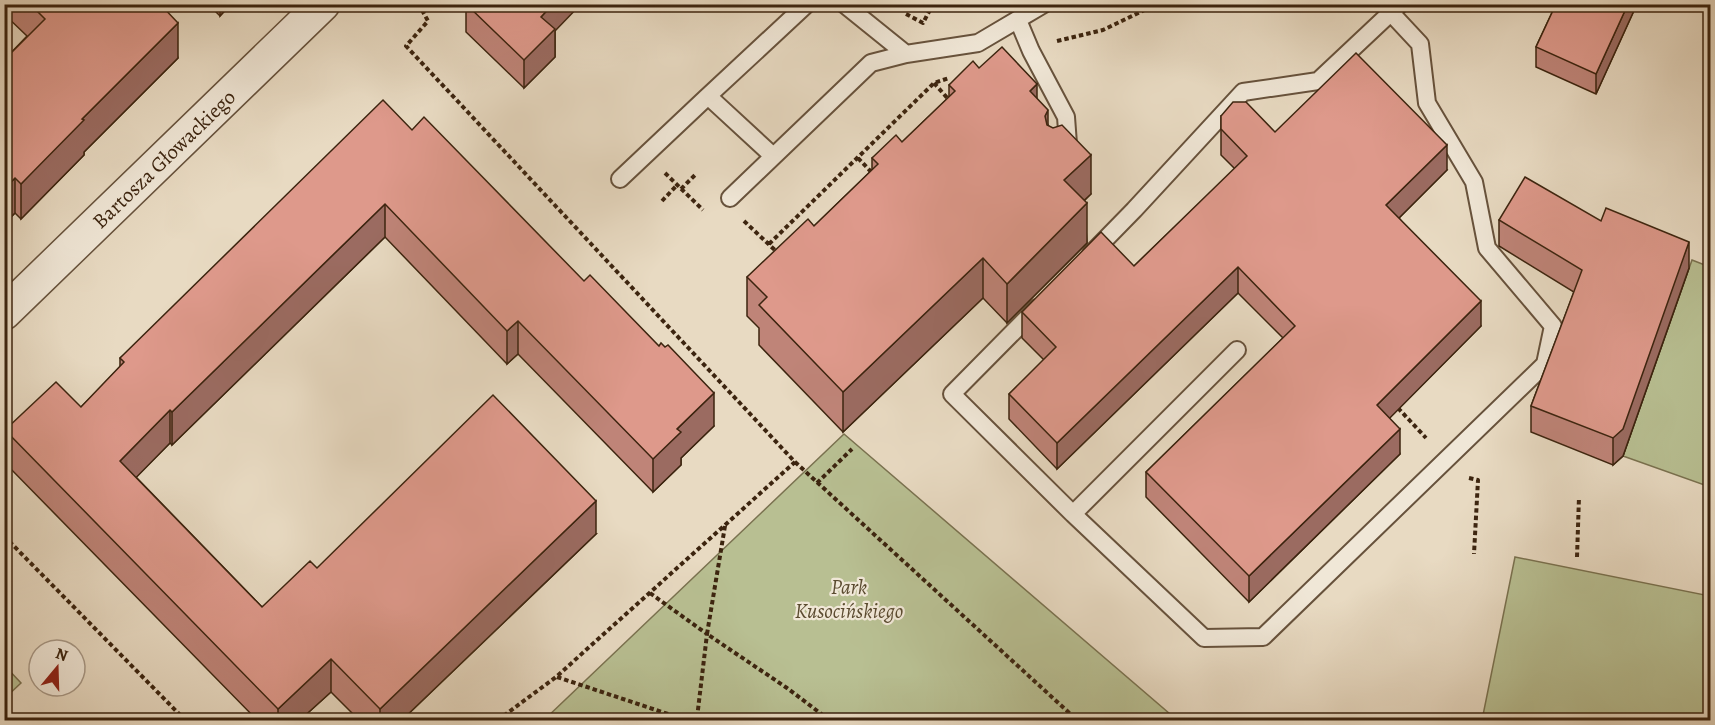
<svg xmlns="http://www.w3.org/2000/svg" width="1715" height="725" viewBox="0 0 1715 725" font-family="Alegreya,serif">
<rect width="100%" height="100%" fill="#e8dac2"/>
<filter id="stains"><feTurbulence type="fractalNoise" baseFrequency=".00333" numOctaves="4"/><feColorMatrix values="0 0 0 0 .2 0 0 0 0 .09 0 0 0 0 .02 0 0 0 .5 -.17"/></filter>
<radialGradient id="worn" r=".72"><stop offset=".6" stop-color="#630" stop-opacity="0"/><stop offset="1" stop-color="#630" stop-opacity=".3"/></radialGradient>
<path fill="#b8bf92" stroke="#7a7250" stroke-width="1.5" d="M1692,260L1710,267V487L1623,456Z
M844,434L1177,720H544Z
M1515,557L1710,596V720H1482Z
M5,666L21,683L6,697L4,696Z"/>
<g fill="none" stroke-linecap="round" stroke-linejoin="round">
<g stroke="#67523c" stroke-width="20">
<path id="service" d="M844,4L906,54
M1018,20L1031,51L1066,117L1068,144L1062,150
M773,156L708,96L807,4
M620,179L708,96
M730,198L871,63L906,54L978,43L1044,4
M1091,254L1134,210L1243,92L1318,81L1400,4
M1037,308L952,394L1073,514L1204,638L1263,637L1545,364L1553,326L1487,248L1474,182L1427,103L1420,44L1392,14
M1073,514L1237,350"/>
</g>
<g stroke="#67523c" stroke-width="36">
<path id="minor" d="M4,313L323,4"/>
</g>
<path stroke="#3c240f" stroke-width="4" stroke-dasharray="4.5 3" stroke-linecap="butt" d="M422,10L428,21L406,46L795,462L556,677L498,720
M906,14L923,23L933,4
M1057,41L1103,30L1157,4
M934,83L950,101
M858,158L874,175
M665,173L703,210
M681,189L695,175
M662,201L677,185
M744,221L778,253
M769,244L934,83L949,78
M1398,408L1426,438
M795,462L1077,720
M1469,478L1478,480L1474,554
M817,483L852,449
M725,526L707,634L787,688L824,716L825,720
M4,536L185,720
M1577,557L1579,497
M650,593L707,634L697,718
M557,677L683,719
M683,719L824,716L1053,720"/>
<use href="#service" stroke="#f0e7d7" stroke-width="16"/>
<use href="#minor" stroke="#f0e7d7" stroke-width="33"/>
</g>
<path fill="#bf8478" stroke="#3c240f" stroke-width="1.5" d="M4,4H160L178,58L84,152V155L21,219L15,213L4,224V60L27,36L4,14Z
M208,4H231L220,16Z
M466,4L555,31V57L524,88L466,32Z
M1556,4H1637L1596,94L1536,67V47Z
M979,68L1037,99L1048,125L1091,194L1084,201L1087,243L1007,323L983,298L843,432L759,345V328L747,316V277L814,226L872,170V158L902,142L949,97V85Z
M1221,116L1275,132L1447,170L1399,218L1481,326L1389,418L1400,454L1249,602L1146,497V472L1283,338L1238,293L1057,469L1009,419V394L1044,360L1022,338V312L1134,266L1235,169L1221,155Z
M412,130L714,426L681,458V465L653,492L518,354L507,364L385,237L172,445L170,443L136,477L262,607L317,568L596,534L402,720H359L331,692L300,720H257L5,463V430L81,407L120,367V358Z
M1499,220L1601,221L1689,268L1623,456L1613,465L1531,432V406L1574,292L1499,246Z"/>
<path fill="#9b6b61" stroke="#3c240f" stroke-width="1.5" d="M220,4H231L220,16Z
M553,4H581L555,31V57L524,88V60L541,17Z
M1628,4H1637L1596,94V74Z
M178,23V58L84,152V155L21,219V184L82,119Z
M1037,84V124L1030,91Z
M1048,110V149L1045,116Z
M1447,145V170L1386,231V205Z
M1091,155V194L1064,219V180Z
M15,178V213L4,224V189Z
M1087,203V243L1007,323V284Z
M385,204V237L172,445V412Z
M1689,242V268L1623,456L1613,465V438Z
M983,258V298L843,432V392Z
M1238,267V293L1057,469V443Z
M1481,301V326L1377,431V405Z
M518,321V354L507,364V331Z
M714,393V426L681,458V465L653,492V459L677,429Z
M170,410V443L120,494V461Z
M1400,429V454L1249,602V576Z
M596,501V534L402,720H380V709Z
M331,659V692L300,720H278V709Z"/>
<path fill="#de998b" stroke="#3c240f" stroke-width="1.5" d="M30,4H160L178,23L82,119L84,120L21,184L15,178L4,189V60L45,19Z
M466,4H553L541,17L555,29L524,60Z
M1556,4H1628L1596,74L1536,47Z
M1002,47L1037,84L1030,91L1048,110L1045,116L1047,125L1053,128L1062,125L1091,155L1064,180L1087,203L1007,284L983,258L843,392L759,305L767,297L747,277L808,219L814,226L878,164L872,158L896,135L902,142L955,91L949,85L973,61L979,68Z
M1356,53L1447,145L1386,205L1481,301L1377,405L1400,429L1249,576L1146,472L1295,326L1238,267L1057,443L1009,394L1056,347L1022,312L1101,232L1134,266L1247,156L1221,129V116L1233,102H1246L1275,132Z
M383,100L412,130L424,117L584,281L590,275L659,346L661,343L665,347L668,345L714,393L677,429L681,432L653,459L518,321L507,331L385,204L172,412L170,410L120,461L262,607L310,561L317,568L493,395L596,501L380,709L331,659L278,709L5,430L56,382L81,407L124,362L120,358Z
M1525,177L1601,221L1606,208L1689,242L1623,429L1613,438L1531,406L1582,270L1499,220Z"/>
<g text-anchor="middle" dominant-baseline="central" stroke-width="4.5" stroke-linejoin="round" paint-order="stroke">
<g font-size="21" fill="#3c240f" stroke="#f0e7d7">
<text transform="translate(164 159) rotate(-44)">Bartosza Głowackiego</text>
</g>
<g font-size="21" font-style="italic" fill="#5b4b30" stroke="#f0e7d7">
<text x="849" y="587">Park<tspan x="849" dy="24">Kusocińskiego</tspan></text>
</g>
</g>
<rect width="1715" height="725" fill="none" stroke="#e8dac2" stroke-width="24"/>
<rect x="6" y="6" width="1703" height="713" fill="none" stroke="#3c240f" stroke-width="3"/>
<rect x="12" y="12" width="1691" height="701" fill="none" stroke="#3c240f" stroke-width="1.5"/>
<g transform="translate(57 668) rotate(19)"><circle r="28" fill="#f0e7d7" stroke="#a89987" stroke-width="1.5"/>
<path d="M0-4.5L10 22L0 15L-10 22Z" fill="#8f2418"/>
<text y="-9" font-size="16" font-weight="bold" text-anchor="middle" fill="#3c240f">N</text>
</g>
<rect width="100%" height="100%" filter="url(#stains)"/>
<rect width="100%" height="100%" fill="url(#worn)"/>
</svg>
